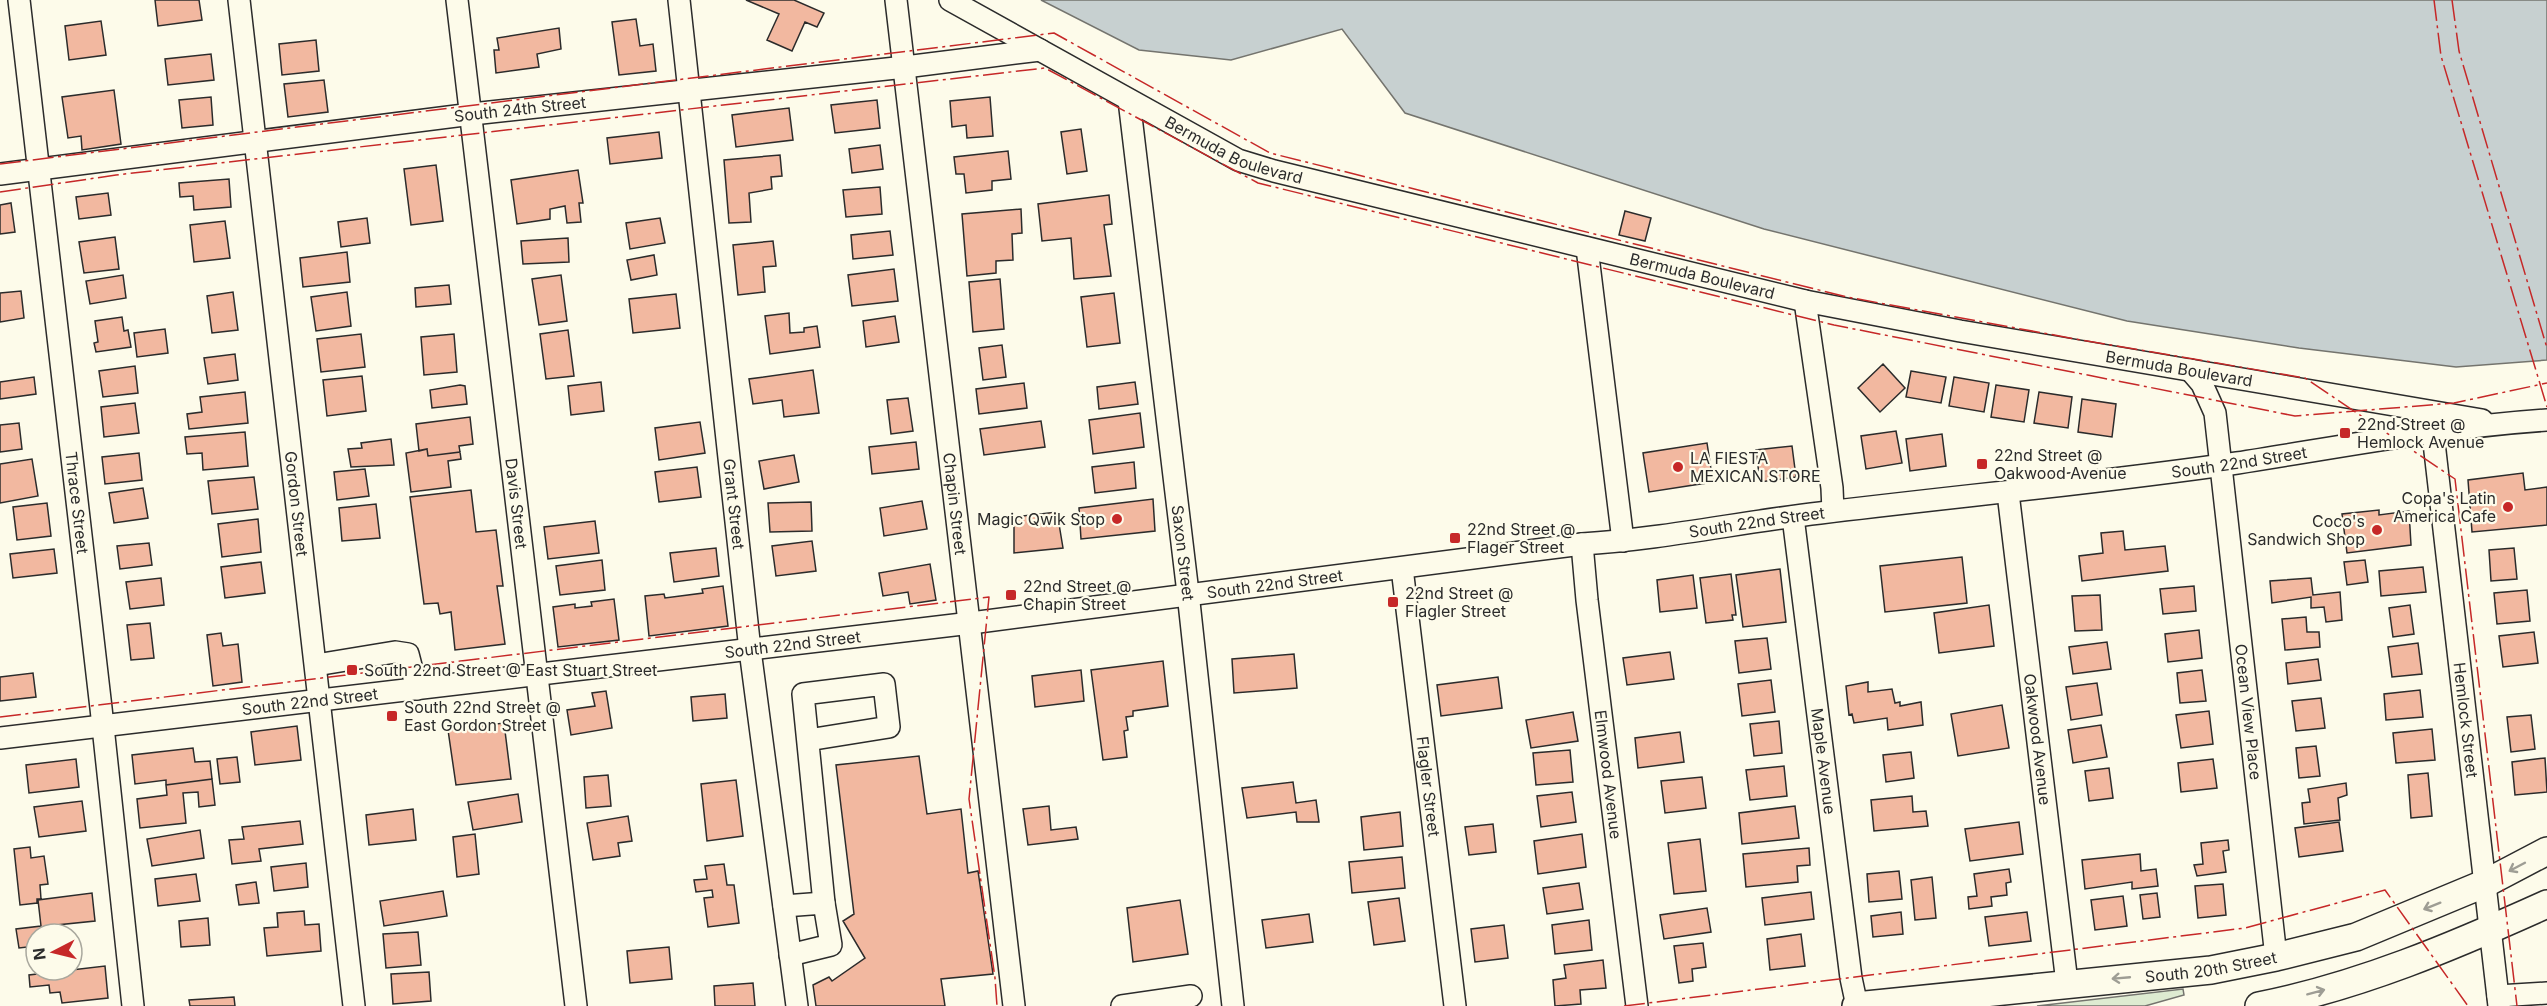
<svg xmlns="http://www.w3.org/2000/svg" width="2547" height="1006" viewBox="0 0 2547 1006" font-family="Inter,sans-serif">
<rect width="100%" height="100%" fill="#fdfbea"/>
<path fill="#deebd1" stroke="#74746e" stroke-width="1.5" d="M2183,989L2184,995L2145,1006H2037Z"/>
<path fill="#c7d0d0" stroke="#74746e" stroke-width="1.5" d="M1041,0H2547V360L2456,367L2299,348L2127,321L1764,229L1405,113L1342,29L1231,60L1139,50Z"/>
<path fill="#f2b8a0" stroke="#2b2b2b" stroke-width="1.5" d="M155,0H199L202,20L158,26Z
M746,0H794L824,13L817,27L805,22L792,51L767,40L779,14Z
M636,19L640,46L653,44L656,71L619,75L612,22Z
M101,21L106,55L69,60L65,26Z
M559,28L561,49L537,54L539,67L496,73L494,50H499L497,38Z
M316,40L319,71L282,75L279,44Z
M211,54L214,80L168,85L165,59Z
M324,80L328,112L288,117L284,84Z
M114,90L121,144L82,150L81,136L68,138L62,97Z
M211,97L213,125L182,128L179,100Z
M990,97L993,136L967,138L966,125L952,127L950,101Z
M877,100L880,128L835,133L831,105Z
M789,108L793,140L736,147L732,115Z
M1081,129L1087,171L1067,174L1061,132Z
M659,132L662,158L610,164L607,138Z
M880,145L883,169L852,173L849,149Z
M1008,151L1011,179L992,181V190L966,193L964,174H956L954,157Z
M780,155L782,176L771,177L772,189L749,193L751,222L729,223L724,160Z
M436,165L443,221L411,225L404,169Z
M578,170L583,203H579L581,222L567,223L565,206L550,209V219L517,224L511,180Z
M229,179L231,207L194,210L193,196L180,197L179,183Z
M880,187L882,214L846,217L843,190Z
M108,193L111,215L79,219L76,197Z
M1109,195L1112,224L1104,225L1111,276L1074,279L1071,238L1042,241L1038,204Z
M11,203L15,232L0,234V205Z
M1021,209L1022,233L1012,234L1013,260L996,261V273L967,276L962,214Z
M1625,211L1651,218L1645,241L1619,235Z
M367,218L370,243L341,247L338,222Z
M660,218L665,243L630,249L626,223Z
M225,221L230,258L194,262L190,225Z
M890,231L893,255L853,259L851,235Z
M115,237L119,269L84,273L79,242Z
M568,238L569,262L523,264L521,241Z
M773,241L776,266L763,267L765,292L738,295L733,245Z
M347,252L350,282L303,287L300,258Z
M654,255L657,275L631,280L627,260Z
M894,269L898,301L852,306L848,275Z
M123,275L126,298L90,304L86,281Z
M561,275L567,321L539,325L532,279Z
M1000,279L1004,329L973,332L969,282Z
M449,285L451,304L416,307L415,288Z
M21,291L24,318L0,322V293Z
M233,292L238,330L212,333L207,296Z
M347,292L351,326L316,331L311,297Z
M1114,293L1120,343L1087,347L1081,297Z
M676,294L680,328L633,333L629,299Z
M789,313L790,333L804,332V328L817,326L820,347L770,354L765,316Z
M895,316L899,342L866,347L863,321Z
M122,317L124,331L128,330L131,347L96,352L94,343L98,342L95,321Z
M165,329L168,353L137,357L134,333Z
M568,330L574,376L546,379L540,334Z
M361,334L365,367L321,372L317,339Z
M454,334L457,372L424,375L421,337Z
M1002,345L1006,377L983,380L979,348Z
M235,354L238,380L208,384L204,358Z
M1883,364L1905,388L1880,412L1858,388Z
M135,366L138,393L103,397L99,371Z
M813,370L819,413L784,417L782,400L753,404L749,379Z
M1911,371L1946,377L1941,403L1906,397Z
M362,376L366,411L327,416L323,380Z
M34,377L36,394L0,399V382Z
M1954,377L1989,383L1984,412L1949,406Z
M601,382L604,411L571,415L568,386Z
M1135,382L1138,404L1099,409L1097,387Z
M1024,383L1027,408L979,414L976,389Z
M460,385L465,386L467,404L432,408L430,390Z
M1996,385L2029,390L2024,422L1991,417Z
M245,392L248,423L189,429L187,414L202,412L200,397Z
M2039,392L2072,397L2068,428L2034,423Z
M908,398L913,431L891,434L887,400Z
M2082,399L2116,404L2112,437L2078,432Z
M135,403L139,433L104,437L101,407Z
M1140,413L1144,447L1093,454L1089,420Z
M470,417L473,444L459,446L460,452L428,456L427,449L419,451L416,424Z
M1041,421L1045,447L984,455L980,429Z
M700,422L705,453L659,460L655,428Z
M19,423L22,449L0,452V425Z
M1896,431L1902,463L1866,469L1861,436Z
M245,432L248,466L203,470L202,453L187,454L185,437Z
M1942,434L1946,466L1910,471L1906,439Z
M391,439L394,465L351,467L348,449L362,448L361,443Z
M916,442L919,469L872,474L869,447Z
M1707,443L1713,482L1649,492L1643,453Z
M1792,446L1796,477L1760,482L1756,450Z
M427,449L428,456L460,452L461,459L448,461L451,487L411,492L406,453Z
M139,453L142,480L105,484L102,457Z
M794,455L799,482L764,489L759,461Z
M32,459L38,496L0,503V464Z
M1134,462L1136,488L1095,493L1092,467Z
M697,467L701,497L659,502L655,472Z
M365,469L369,496L337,500L334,472Z
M2523,473L2525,490L2547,487V525L2472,532L2468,480Z
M254,477L258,509L212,514L208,481Z
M143,488L148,518L114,523L109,493Z
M471,490L476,532L496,530L503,586H497L505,644L455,650L451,612L440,614L438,603L424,604L410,497Z
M1153,499L1155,531L1081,539L1079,508Z
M922,501L927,529L884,536L880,508Z
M811,502L812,531L770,532L768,503Z
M47,503L51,536L17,540L13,507Z
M376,504L380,538L342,541L339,508Z
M2379,510V515L2409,511L2411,545L2347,553L2342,514Z
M1057,512L1063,548L1014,553V517Z
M258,519L261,552L222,557L218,524Z
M595,521L599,553L548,559L544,527Z
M2123,531L2125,550L2165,546L2168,571L2082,581L2079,556L2103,553L2101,533Z
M812,541L816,571L776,576L772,546Z
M149,543L152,565L120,569L117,546Z
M716,548L719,576L674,582L670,553Z
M2514,548L2517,579L2491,581L2489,550Z
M54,549L57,573L13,578L10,554Z
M1962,557L1967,603L1885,612L1880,566Z
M602,560L605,590L560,595L556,566Z
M2365,560L2368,582L2347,585L2344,562Z
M261,562L265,593L225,598L221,567Z
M930,564L936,600L910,604L908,592L883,596L879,573Z
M2423,567L2426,592L2381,596L2379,571Z
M1780,569L1786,622L1743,627L1736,575Z
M1731,574L1736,615H1732L1733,620L1706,623L1700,578Z
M1693,575L1697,608L1660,612L1657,580Z
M161,578L164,605L130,609L126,582Z
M2311,578L2313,595L2340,592L2342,620L2326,622L2324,607L2311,608V597L2272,603L2270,581Z
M723,586L728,626L649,636L645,596L664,594L665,598L703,593L702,589Z
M2194,586L2196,611L2163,614L2160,589Z
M2527,590L2530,621L2497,624L2494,593Z
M2100,595L2102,630L2075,631L2072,596Z
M614,599L619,640L558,647L553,607L575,604V608L592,606L591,602Z
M1989,605L1994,646L1939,653L1934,613Z
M2410,605L2414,634L2393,637L2389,608Z
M2306,617L2307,632H2319L2320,647L2285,650L2282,619Z
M150,623L154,658L131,660L127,625Z
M2199,630L2202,658L2168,662L2165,634Z
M2534,632L2538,663L2503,667L2499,636Z
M221,633L223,646L238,644L242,682L213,686L207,635Z
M1767,638L1771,669L1739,673L1735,641Z
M2107,642L2111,669L2073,674L2069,647Z
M2418,643L2422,674L2392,677L2388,647Z
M1670,652L1674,679L1627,685L1623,658Z
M1294,654L1297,688L1234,693L1232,659Z
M2318,659L2321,680L2288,684L2286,663Z
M1163,661L1168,706L1133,711V716L1126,717L1128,730L1124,731L1127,757L1103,760L1091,670Z
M1081,670L1084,701L1035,707L1032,676Z
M2202,670L2206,701L2180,703L2177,673Z
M33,673L36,697L0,701V677Z
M1498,677L1502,708L1441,716L1437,685Z
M1771,680L1775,712L1742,716L1738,684Z
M1868,682V692L1892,689L1895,703L1900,702V706L1921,702L1923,725L1888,730L1887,718L1854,723L1852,714L1849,715L1846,686Z
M2097,683L2102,715L2071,720L2066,687Z
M2420,690L2423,717L2386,720L2384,694Z
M606,691L612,728L571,735L567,710L595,706L592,693Z
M725,694L727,718L693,721L691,697Z
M2321,698L2325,728L2296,731L2292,701Z
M2002,705L2009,748L1958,756L1951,714Z
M2209,711L2213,744L2181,748L2176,715Z
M1573,712L1578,741L1531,748L1526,720Z
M2531,715L2535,749L2511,752L2507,717Z
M1779,721L1782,753L1754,756L1750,724Z
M504,723L511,779L456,785L448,730Z
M2101,725L2107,757L2073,763L2068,730Z
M297,726L301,760L255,765L251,732Z
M2432,729L2435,760L2396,763L2393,733Z
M1680,732L1684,762L1638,768L1635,738Z
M2316,746L2320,776L2299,778L2296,748Z
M193,748L195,762L210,761L212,779L166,785V780L135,784L132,755Z
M1570,750L1573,782L1536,785L1533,753Z
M1911,752L1914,778L1886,782L1883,755Z
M919,756L927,814L961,809L968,873L978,871L993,974L941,979L945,1006H816L813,985L829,977L832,981L865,958L843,921L854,914L836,765Z
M237,757L240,782L220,784L217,759Z
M2545,758L2547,792L2515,795L2512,762Z
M76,759L79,787L29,793L26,765Z
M2213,759L2217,788L2181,792L2178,763Z
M1784,766L1787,796L1750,800L1746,770Z
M2109,768L2113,798L2089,801L2085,771Z
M2428,773L2432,816L2411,818L2408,775Z
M608,775L611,806L586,808L584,777Z
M1702,777L1706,808L1665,813L1661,781Z
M212,779L215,805L199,807L198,792L183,793L186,823L140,828L137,799L167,795L166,785Z
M736,780L743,836L707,841L701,784Z
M1293,782L1296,803L1316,800L1319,822H1297L1296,812L1247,818L1242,788Z
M2346,783L2347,795L2338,798L2340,820L2304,824L2302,803L2310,802L2308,789Z
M1572,792L1576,822L1541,827L1537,796Z
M518,794L522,822L473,830L468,802Z
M1912,796L1913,812L1926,811L1928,826L1874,831L1871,800Z
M82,801L86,831L39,837L34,807Z
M1049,806L1051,830L1076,827L1078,839L1028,845L1023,809Z
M1795,806L1799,838L1742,844L1739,813Z
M413,809L416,840L369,845L366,815Z
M1400,812L1403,846L1364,850L1361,817Z
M628,816L632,841L618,843L620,856L593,860L587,823Z
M300,821L303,844L259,849L261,861L232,864L229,840L244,839L242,827Z
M2019,822L2023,854L1970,861L1965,829Z
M2339,822L2343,851L2299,857L2295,828Z
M1493,824L1496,852L1469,855L1465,827Z
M200,830L204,858L152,866L147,839Z
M475,834L479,874L457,877L453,837Z
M1582,834L1586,867L1538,874L1534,841Z
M1700,839L1706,891L1674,894L1668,843Z
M2228,840L2229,850L2223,851L2226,872L2197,876L2194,865L2203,864L2201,843Z
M30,847L31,858L44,856L48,884L40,885L41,899H37V903L20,905L14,849Z
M1809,848L1810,865L1797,866L1798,882L1746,887L1743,854Z
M2140,854L2141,871L2156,869L2158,886L2132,889V882L2085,889L2082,860Z
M1402,857L1405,888L1352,893L1349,862Z
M306,863L308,887L274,891L271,867Z
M724,864L727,885H734L739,923L708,927L704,898L713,897L712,890L696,892L694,880L707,879L705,866Z
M2009,869L2011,882L2006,883L2007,895L1991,897L1992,906L1969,909L1968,897L1977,896L1974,874Z
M1899,871L1902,899L1869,902L1867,874Z
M196,874L200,901L158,906L155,879Z
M1932,877L1936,918L1915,920L1911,880Z
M256,882L259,903L239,905L236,885Z
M1579,883L1583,909L1547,914L1543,888Z
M2223,884L2226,915L2198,918L2195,886Z
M443,891L447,916L384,926L380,901Z
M1811,892L1814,919L1765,925L1762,898Z
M92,893L95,921L47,926L48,934H36V946L19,948L16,929L41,926L38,900Z
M2157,893L2160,917L2143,919L2140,895Z
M2123,896L2127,926L2095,930L2091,900Z
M1399,898L1405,941L1374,945L1368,902Z
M1180,900L1188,954L1133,962L1127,908Z
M1707,908L1711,932L1664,939L1660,915Z
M304,911L305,925L319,924L321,951L267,956L264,928L278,927L277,913Z
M1901,912L1903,934L1873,937L1871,916Z
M2027,912L2031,941L1989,946L1985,917Z
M1309,914L1313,942L1266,948L1262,920Z
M208,918L210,945L181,947L179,921Z
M1589,920L1592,950L1555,954L1552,925Z
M1504,925L1508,958L1475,962L1471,929Z
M418,932L421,965L386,968L383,934Z
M1801,934L1805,966L1770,970L1767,939Z
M1703,943L1706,967L1692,969L1693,981L1679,983L1674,946Z
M669,947L672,979L630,983L627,951Z
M1603,960L1606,988L1580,990L1581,1004L1555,1006L1553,980L1566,978L1564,965Z
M105,966L108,998L62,1003L60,992L50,993L49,985L30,987L29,975Z
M429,972L431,1001L393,1004L391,974Z
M753,983L755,1006H715L714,986Z
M234,997L235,1006H190L189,1000Z"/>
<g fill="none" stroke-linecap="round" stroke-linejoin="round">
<g stroke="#2b2b2b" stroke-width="24">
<g id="minor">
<path id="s1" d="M19,0L101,708L133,1006"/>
<path id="s2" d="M239,0L354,1006"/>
<path id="s3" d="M457,0L576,1006"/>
<path id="s4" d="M679,0L750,650L797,1006"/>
<path id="s5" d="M896,0L1014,1006"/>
<path id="s6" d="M950,0L1238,160L1274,171L1805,301L1960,331L2482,420"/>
<path id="s7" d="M1129,100L1188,593L1233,1006"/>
<path id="s8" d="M0,174L472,114L905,67L1040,50"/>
<path d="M1587,248L1623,541"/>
<path d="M1805,301L1832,488L1833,511"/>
<path id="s9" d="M2190,370L2202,384L2215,413L2276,957"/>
<path id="s10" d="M2433,434L2499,1006"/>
<path id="s11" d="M2008,493L2067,983"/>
<path id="s12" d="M1793,517L1851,978L1857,1006"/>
<path id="s13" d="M1582,544L1587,600L1637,1006"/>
<path id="s14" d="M1402,568L1455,1006"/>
<path d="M316,665L395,652L408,654L417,689"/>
<path id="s15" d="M0,738L971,623L1582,544C1662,539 1741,522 1820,513C1959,496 2099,483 2237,463C2340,447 2443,427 2547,420"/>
<path d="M808,740L889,727L884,684L803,694L824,903"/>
<path d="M784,906L824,903L831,945L790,955"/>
<path d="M2498,996L2547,993"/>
<path d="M1122,1006L1191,996"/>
</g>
</g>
<g stroke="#2b2b2b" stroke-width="30">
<g id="major">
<path id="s16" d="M1856,1006L2211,970L2276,957L2356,937L2486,883L2547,851"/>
<path d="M2259,1006C2360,986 2454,946 2547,904"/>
</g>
</g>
<use href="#minor" stroke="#fdfbea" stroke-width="21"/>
<use href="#major" stroke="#fdfbea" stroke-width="27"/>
<path stroke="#c62828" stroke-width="1.5" stroke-dasharray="21 4.5 3 4.5" stroke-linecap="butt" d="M2434,0L2441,56L2547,407
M2452,0L2459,51L2547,348
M0,164L1054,33L1270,153L1847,297L2081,340L2305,378L2455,479L2517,1006
M0,192L116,175L1045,68L1258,183L1834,325L2295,416L2454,403L2547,383
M0,717L989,597L969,799L995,978L997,1006
M1624,1006L2245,928L2385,890L2468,1006"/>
</g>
<defs><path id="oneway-shaft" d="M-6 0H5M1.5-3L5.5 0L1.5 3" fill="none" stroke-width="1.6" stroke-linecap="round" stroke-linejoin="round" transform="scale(1.5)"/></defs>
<g stroke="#9e9d94">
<use href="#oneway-shaft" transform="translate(2517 867) rotate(152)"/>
<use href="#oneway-shaft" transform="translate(2432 906) rotate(158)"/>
<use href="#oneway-shaft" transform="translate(2121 978) rotate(175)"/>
<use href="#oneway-shaft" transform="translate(2316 992) rotate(-15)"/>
</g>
<g fill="#c62828" stroke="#fdfbea" stroke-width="2">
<rect x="2339" y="427" width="12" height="12" rx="3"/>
<rect x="1976" y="458" width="12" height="12" rx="3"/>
<circle cx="1678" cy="467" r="6"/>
<circle cx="2508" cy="507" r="6"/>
<circle cx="1117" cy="519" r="6"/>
<circle cx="2377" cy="530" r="6"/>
<rect x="1449" y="532" width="12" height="12" rx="3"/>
<rect x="1005" y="589" width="12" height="12" rx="3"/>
<rect x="1387" y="596" width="12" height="12" rx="3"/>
<rect x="346" y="664" width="12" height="12" rx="3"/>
<rect x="386" y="710" width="12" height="12" rx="3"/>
</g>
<g text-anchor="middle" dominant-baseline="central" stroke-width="4.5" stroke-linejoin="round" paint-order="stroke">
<g font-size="16" fill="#2b2b2b" stroke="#fdfbea">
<text stroke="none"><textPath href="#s8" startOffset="524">South 24th Street</textPath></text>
<text stroke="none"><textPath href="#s6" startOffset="322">Bermuda Boulevard</textPath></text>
<text stroke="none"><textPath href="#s6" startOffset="808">Bermuda Boulevard</textPath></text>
<text stroke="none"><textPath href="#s6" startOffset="1294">Bermuda Boulevard</textPath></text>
<text stroke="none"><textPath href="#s15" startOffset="2256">South 22nd Street</textPath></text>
<text stroke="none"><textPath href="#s1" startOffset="506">Thrace Street</textPath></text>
<text stroke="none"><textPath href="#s2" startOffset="507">Gordon Street</textPath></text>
<text stroke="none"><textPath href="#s3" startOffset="507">Davis Street</textPath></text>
<text stroke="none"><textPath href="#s4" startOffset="507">Grant Street</textPath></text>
<text stroke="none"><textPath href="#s5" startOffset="507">Chapin Street</textPath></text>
<text stroke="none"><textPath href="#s15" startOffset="1770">South 22nd Street</textPath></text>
<text stroke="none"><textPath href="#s7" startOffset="456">Saxon Street</textPath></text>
<text stroke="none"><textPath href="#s15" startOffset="1284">South 22nd Street</textPath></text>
<text stroke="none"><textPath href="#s15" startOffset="798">South 22nd Street</textPath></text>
<text stroke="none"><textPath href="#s15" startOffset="312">South 22nd Street</textPath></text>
<text stroke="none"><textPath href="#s9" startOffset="351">Ocean View Place</textPath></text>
<text stroke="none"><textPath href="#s10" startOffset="288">Hemlock Street</textPath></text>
<text stroke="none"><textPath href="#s11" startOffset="248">Oakwood Avenue</textPath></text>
<text stroke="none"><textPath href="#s12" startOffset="246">Maple Avenue</textPath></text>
<text stroke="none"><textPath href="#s13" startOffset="232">Elmwood Avenue</textPath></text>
<text stroke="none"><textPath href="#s14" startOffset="220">Flagler Street</textPath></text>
<text stroke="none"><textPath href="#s16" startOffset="357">South 20th Street</textPath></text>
</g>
<g font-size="16" fill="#2b2b2b" stroke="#fdfbea" text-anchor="start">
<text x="2357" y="424">22nd Street @<tspan x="2357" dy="18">Hemlock Avenue</tspan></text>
<text x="1994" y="455">22nd Street @<tspan x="1994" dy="18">Oakwood Avenue</tspan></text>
<text x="1690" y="458">LA FIESTA<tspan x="1690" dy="18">MEXICAN STORE</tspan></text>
<text x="2496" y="498" text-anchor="end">Copa's Latin<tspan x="2496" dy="18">America Cafe</tspan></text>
<text x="1105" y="519" text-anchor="end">Magic Qwik Stop</text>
<text x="2365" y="521" text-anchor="end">Coco's<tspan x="2365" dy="18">Sandwich Shop</tspan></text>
<text x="1467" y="529">22nd Street @<tspan x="1467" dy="18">Flager Street</tspan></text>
<text x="1023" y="586">22nd Street @<tspan x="1023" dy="18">Chapin Street</tspan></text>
<text x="1405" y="593">22nd Street @<tspan x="1405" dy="18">Flagler Street</tspan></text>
<text x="364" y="670">South 22nd Street @ East Stuart Street</text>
<text x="404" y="707">South 22nd Street @<tspan x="404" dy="18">East Gordon Street</tspan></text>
</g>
</g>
<g transform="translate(54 952) rotate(263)"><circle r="28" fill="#fdfbea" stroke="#a9a89e" stroke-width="1.5"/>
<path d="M0-4.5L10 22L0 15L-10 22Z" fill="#c62828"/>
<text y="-9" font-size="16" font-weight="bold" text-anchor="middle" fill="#2b2b2b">N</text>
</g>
</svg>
